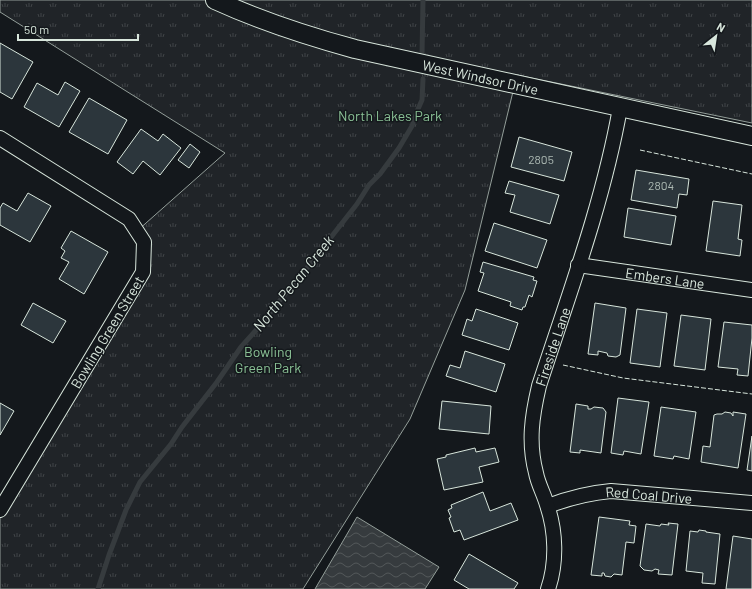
<svg xmlns="http://www.w3.org/2000/svg" width="752" height="589" viewBox="0 0 752 589" font-family="Barlow,sans-serif">
<defs>
<pattern id="park-tufts" width="24" height="20" patternUnits="userSpaceOnUse"><rect width="24" height="20" fill="#202428"/><path d="M3 7l-1-3M5 7V3M7 7l1-3M15 17l-1-3M17 17v-4M19 17l1-3" fill="none" stroke="#404447"/></pattern>
<pattern id="water-waves" width="16" height="10" patternUnits="userSpaceOnUse"><rect width="16" height="10" fill="#363b3e"/><path d="M0 5q4-4 8 0t8 0" fill="none" stroke="#525759"/></pattern>
</defs>
<rect width="100%" height="100%" fill="#14181c"/>
<path fill="url(#park-tufts)" stroke="#939e99" d="M0,0H752V123L517,75L465,290L410,419L303,589H0V509L142,272L137,231L225,153L0,12Z"/>
<path fill="url(#water-waves)" stroke="#939e99" d="M357,517L439,567L425,589H315Z"/>
<g fill="none" stroke-linecap="round" stroke-linejoin="round">
<path stroke="#363b3e" stroke-width="5" d="M422,55L423,0
M98,589L109,555L126,510L140,482L171,444L182,427L217,382L241,347L259,327L276,305L303,273L357,204L369,185L380,174L399,148L412,126L418,109L422,100L423,79"/>
</g>
<path fill="#2c363c" stroke="#d8e6dc" d="M0,43L33,62L12,99L0,92Z
M65,82L80,91L59,127L24,107L37,83L58,95Z
M89,98L127,120L108,154L69,132Z
M141,129L158,141L163,134L181,148L160,175L143,161L133,174L117,162Z
M519,137L572,152L564,181L511,167Z
M190,144L200,152L189,168L178,160Z
M636,170L689,179L687,195L679,194L677,208L631,200Z
M509,181L559,195L550,224L510,212L515,195L505,193Z
M28,193L51,206L30,242L0,225V208L3,203L17,211Z
M713,201L742,205L738,239L742,240L740,256L706,251Z
M628,208L676,216L671,245L624,237Z
M494,223L547,240L537,268L485,251Z
M71,231L108,252L84,294L59,279L69,262L61,258L65,251L61,248Z
M483,262L534,277L533,280L537,281L532,297L529,295L525,307H523L522,310L510,306L511,302L478,291L484,273L480,272Z
M33,303L66,321L53,343L21,325Z
M595,303L626,308L620,355L616,357L608,356L607,353L598,351V355L588,354Z
M476,309L518,323L509,350L462,335L467,319L472,321Z
M637,309L667,313L660,367L630,363Z
M681,315L711,319L705,370L674,366Z
M724,322L752,325V338L748,376L737,375L738,369L718,367Z
M465,351L505,364L496,392L446,376L450,365L460,368Z
M618,398L649,402L641,454L624,451L623,455L611,453Z
M442,401L491,406L489,434L439,429Z
M0,403L14,411L0,435Z
M576,404L588,406V409H591L594,407L603,408L606,412L601,453L580,450V453L570,452Z
M661,407L696,412L689,459L674,456L673,459L654,456Z
M725,412L731,413L733,416V412L746,414L738,468L701,462L703,446L710,447L714,415L717,414H722Z
M752,436V471L747,470Z
M475,448L476,452L495,448L499,462L479,467L483,482L444,490L437,459L446,457V455Z
M483,492L490,511L511,503L518,520L464,540L460,530L454,532L449,518L451,517L448,510L452,508L451,505Z
M599,517L630,521L629,525L636,526L634,543L626,542L622,575L614,574L611,577L605,576L604,573H602V576L591,575Z
M668,523L678,524L672,575L658,574L659,570L655,569L652,571L644,570L640,566L646,524L660,526L661,524L669,525Z
M699,530L706,531V532L720,534L715,584L702,583L703,573L686,571L690,531L698,532Z
M733,536L752,539V589H726Z
M469,554L518,583L514,589H469L454,580Z"/>
<g fill="none" stroke-linecap="round" stroke-linejoin="round">
<g stroke="#d8e6dc" stroke-width="16">
<g id="minor">
<path d="M0,138L129,219L144,242L143,272L0,510"/>
<path id="s1" d="M578,265L752,290"/>
<path id="s2" d="M548,506C569,498 589,493 611,491L752,503"/>
<path id="s3" d="M548,589C557,563 556,531 547,505C544,494 538,484 536,473C528,442 532,416 539,386C569,294 603,203 620,108"/>
</g>
</g>
<g stroke="#d8e6dc" stroke-width="20">
<g id="tertiary">
<path id="s4" d="M215,0C261,21 307,36 355,49L752,136"/>
</g>
</g>
<use href="#minor" stroke="#14181c" stroke-width="14"/>
<use href="#tertiary" stroke="#14181c" stroke-width="18"/>
<path stroke="#d8e6dc" stroke-width="1" stroke-dasharray="5 2" stroke-linecap="butt" d="M640,150L752,174
M563,365L623,378L752,394"/>
</g>
<g text-anchor="middle" dominant-baseline="central" stroke-width="3" stroke-linejoin="round" paint-order="stroke">
<g font-size="12" fill="#adbab4">
<text x="541" y="159">2805</text>
<text x="661" y="185">2804</text>
</g>
<g font-size="14" fill="#d8e6dc" stroke="#14181c">
<text stroke="none"><textPath href="#s4" startOffset="277">West Windsor Drive</textPath></text>
<text stroke="none"><textPath href="#s1" startOffset="88">Embers Lane</textPath></text>
<text transform="translate(107 332) rotate(-59)">Bowling Green Street</text>
<text stroke="none"><textPath href="#s3" startOffset="249">Fireside Lane</textPath></text>
<text stroke="none"><textPath href="#s2" startOffset="103">Red Coal Drive</textPath></text>
</g>
<g font-size="14" fill="#8ac095" stroke="#14181c">
<text x="390" y="115">North Lakes Park</text>
<text x="268" y="351">Bowling<tspan x="268" dy="16">Green Park</tspan></text>
</g>
<g font-size="15" font-style="italic" fill="#d8e6dc" stroke="#14181c">
<text transform="translate(293 283) rotate(-51)">North Pecan Creek</text>
</g>
</g>
<g transform="translate(716 36) rotate(30)" stroke="#14181c" stroke-width="3" paint-order="stroke">
<path d="M0-3L7 15L0 10L-7 15Z" fill="#d8e6dc"/>
<text y="-6" font-size="11" font-weight="bold" text-anchor="middle" fill="#d8e6dc">N</text>
</g>
<path d="M18 34v6h120v-6" fill="none" stroke="#d8e6dc" stroke-width="2"/>
<text x="24" y="34" font-size="12" fill="#d8e6dc" stroke="#14181c" stroke-width="3" paint-order="stroke">50 m</text>
</svg>
